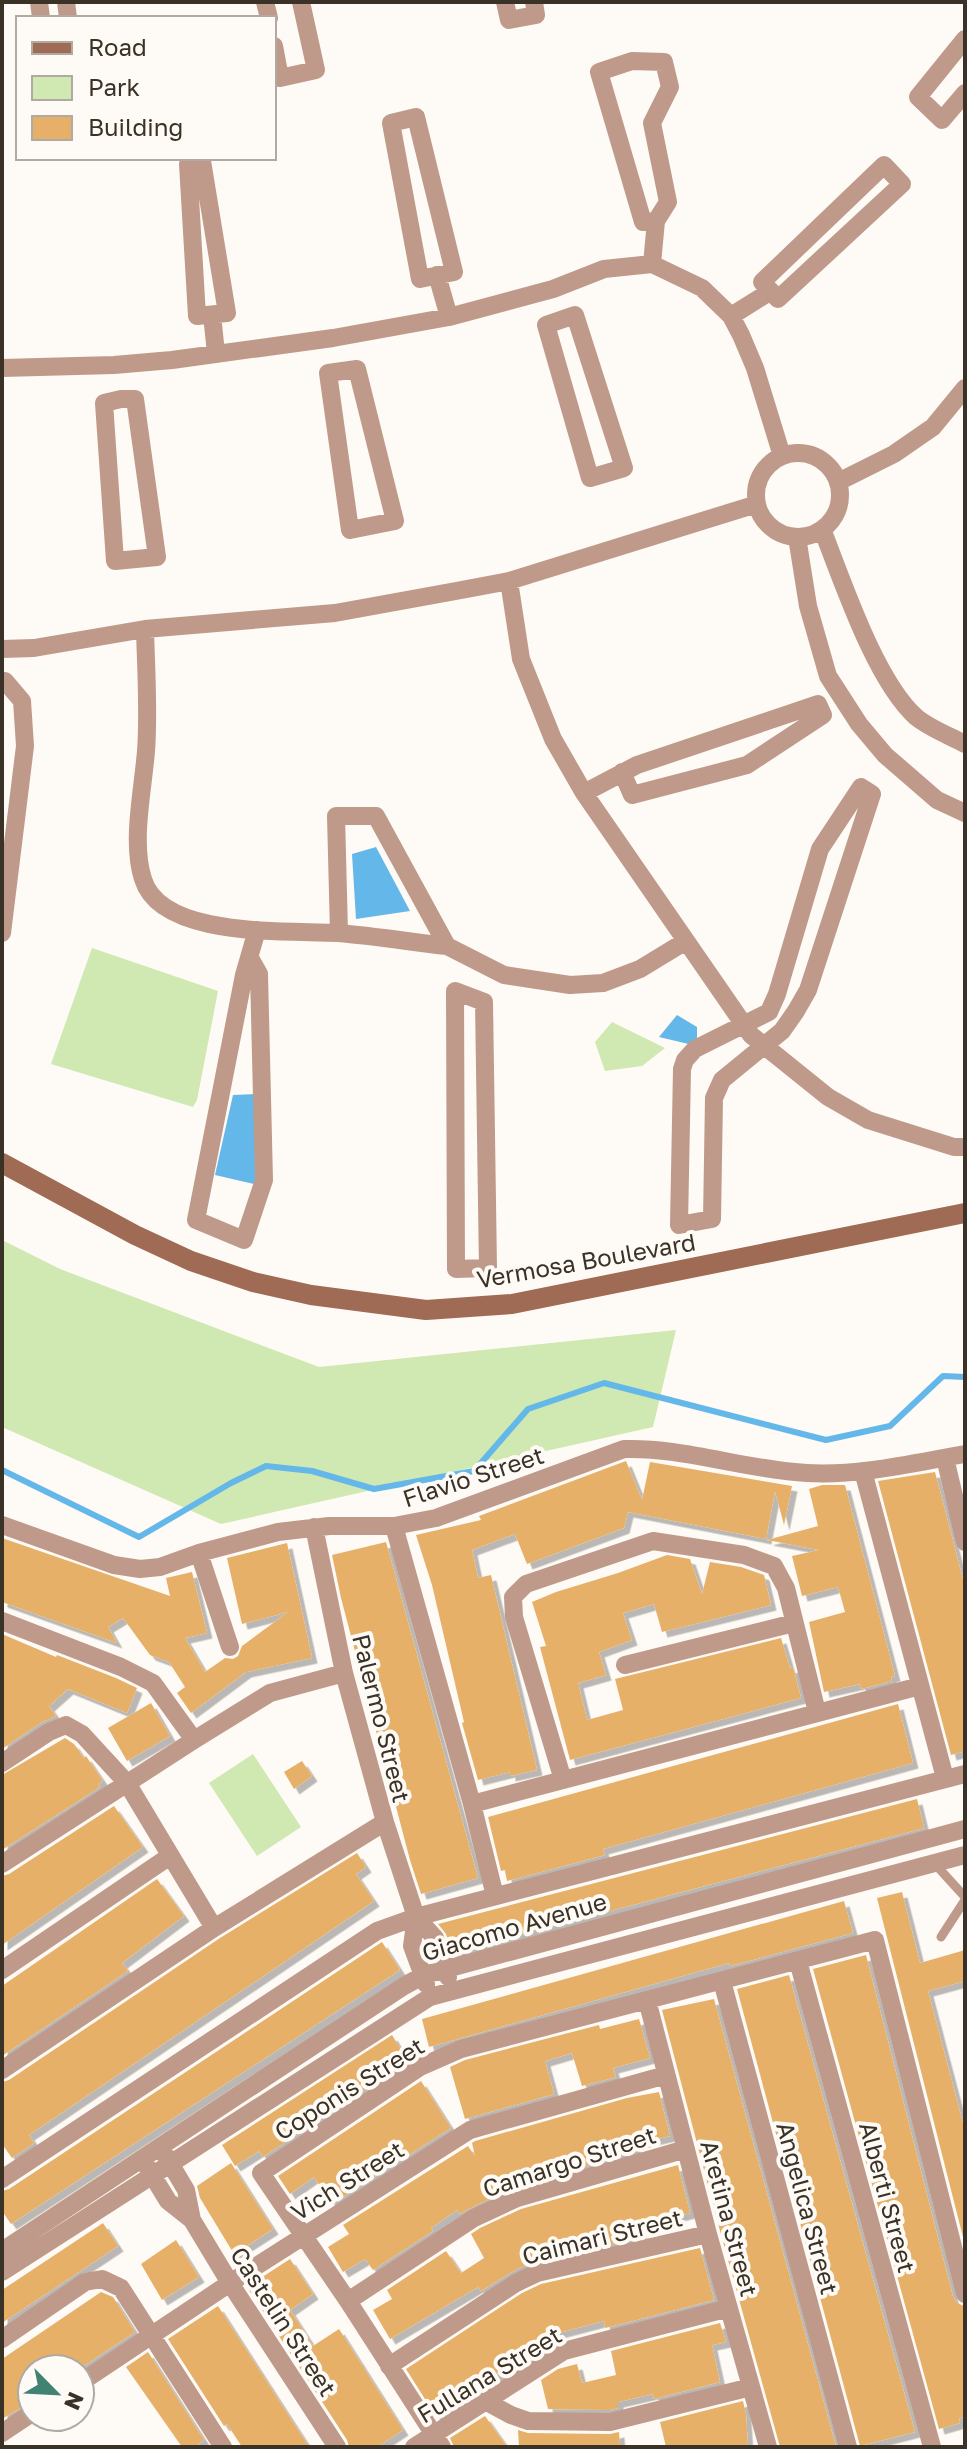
<svg xmlns="http://www.w3.org/2000/svg" width="967" height="2449" viewBox="0 0 967 2449" font-family="'Golos Text',sans-serif">
<defs>
<filter id="shadow"><feDropShadow dx="5.5" dy="5.5" stdDeviation="0" flood-color="#0004"/></filter>
</defs>
<rect width="100%" height="100%" fill="#fefaf5"/>
<path fill="#d0e8b1" d="M92,948L218,991L197,1100L193,1107L51,1064Z
M612,1022L665,1048L642,1066L605,1071L595,1042Z
M2,1240L60,1269L319,1367L676,1330L653,1427L221,1524L2,1427Z
M253,1754L301,1827L257,1856L209,1783Z"/>
<path fill="#64b7e9" d="M376,847L410,911L356,919L352,854Z
M677,1015L697,1027V1046L659,1037Z
M259,1094L262,1186L215,1175L233,1095Z"/>
<g fill="none" stroke-linecap="round" stroke-linejoin="round">
<path stroke="#64b7e9" stroke-width="6" d="M2,1470L139,1537L231,1483L266,1466L312,1471L374,1489L474,1471L528,1409L604,1383L826,1440L890,1426L943,1376L965,1377"/>
</g>
<path fill="#e7b069" filter="url(#shadow)" d="M626,1461L642,1500L650,1462L792,1486L784,1525L775,1491L766,1539L628,1512L624,1528L527,1564L515,1534L472,1550L478,1578L491,1575L537,1770L510,1776V1772L478,1780L462,1723L464,1722L432,1585L416,1535L481,1520L479,1516Z
M935,1472L965,1587V1751L951,1755L878,1481Z
M822,1485H845L895,1676L891,1677L892,1681L861,1689L860,1684L824,1692L809,1622L845,1612L838,1587L802,1596L792,1556L819,1550L767,1540L818,1526L809,1489Z
M2,1538L170,1596L166,1578L192,1572L207,1633L185,1638L205,1672L225,1658L233,1659L238,1656L242,1646L288,1612L242,1624L227,1558L287,1543L312,1658L246,1672L191,1713L177,1693L185,1687L169,1662L150,1655L123,1618L108,1627L117,1643L2,1602Z
M386,1542L478,1878L421,1894L410,1860L341,1598L332,1555Z
M667,1555L690,1559L702,1594L710,1562L741,1567L764,1575L771,1605L662,1632L654,1604L623,1613L632,1640L599,1652L606,1675L578,1683L587,1720L623,1710L615,1679L781,1638L790,1668L793,1667L801,1698L570,1760L540,1647L546,1646L532,1602L556,1592L618,1573Z
M2,1634L56,1657L57,1655L116,1678L137,1688L127,1713L68,1689L49,1706L56,1716L42,1722L2,1749Z
M151,1703L170,1736L127,1761L108,1728Z
M898,1704L913,1763L603,1849L605,1855L507,1881L505,1870L501,1871L488,1817Z
M65,1738L74,1744L84,1758L86,1756L103,1781L98,1784L100,1787L2,1850V1775Z
M302,1761L312,1776L294,1789L284,1772Z
M917,1799L924,1828L500,1940L452,1952L446,1934L438,1924Z
M114,1806L143,1847L2,1945V1876L9,1874Z
M357,1853L366,1867L356,1874L374,1901L29,2135L34,2143L12,2158L2,2144V2082L9,2080L220,1938Z
M157,1879L184,1916L122,1963L128,1971L2,2056V1986Z
M902,1892L920,1963L965,1950V1981L928,1991L965,2131V2245L877,1898Z
M844,1901L853,1933L730,1966L729,1963L429,2047L422,2019Z
M382,1942L400,1970L11,2224L2,2211V2191L9,2189Z
M866,1955L953,2297L957,2303L964,2306L965,2311V2417L959,2418L960,2423L939,2429L813,1969Z
M789,1975L915,2432L860,2446L737,1989Z
M714,1999L836,2447H780L720,2231L662,2010Z
M639,2019L650,2058L613,2068L616,2077L582,2086L572,2053L545,2061L554,2094L465,2119L450,2067L465,2060L599,2025L600,2029Z
M392,2035L408,2061L263,2157L259,2151L235,2166L222,2145Z
M421,2081L451,2128L332,2204L314,2177L290,2194L278,2176Z
M659,2092L670,2136L635,2144L637,2151L513,2187L459,2214L457,2210L431,2228L433,2231L373,2270L365,2259L343,2272L328,2247L349,2234L343,2225L468,2146L475,2156L472,2143L475,2141L627,2098Z
M231,2163L273,2229L234,2254L200,2198L197,2186Z
M678,2165L690,2213L640,2226L642,2237L532,2262L510,2273L481,2291L478,2287L390,2339L373,2310L392,2299L387,2290L446,2251L461,2273L484,2258L471,2234L480,2228L521,2209Z
M103,2223L118,2246L2,2323V2290Z
M176,2240L199,2277L162,2300L141,2264Z
M700,2248L714,2300L605,2328L604,2321L558,2333L470,2393L472,2396L437,2418L406,2369L522,2293L541,2284Z
M290,2259L313,2294L290,2310L313,2346L339,2329L403,2430L377,2447H349L347,2440L247,2287Z
M101,2292L113,2297L135,2332L79,2369H32V2401L2,2419V2359Z
M218,2306L283,2407L309,2447H242L227,2424L224,2426L168,2339Z
M720,2323L726,2342L712,2345L720,2382L654,2399L653,2394L618,2402V2408L609,2410L548,2409L541,2380L558,2369L577,2364L582,2383L616,2375L611,2351Z
M148,2352L204,2440L194,2447H182L126,2367Z
M743,2401L746,2415L748,2447H666L660,2422Z
M485,2416L507,2447H454L450,2438Z
M518,2430L528,2433L610,2434L619,2432L620,2447H519Z"/>
<g fill="none" stroke-linecap="round" stroke-linejoin="round">
<path stroke="#bf9a8a" stroke-width="9" d="M934,1863L965,1897
M941,1937L965,1900"/>
<path stroke="#bf9a8a" stroke-width="18" d="M39,2L41,18
M66,2L68,18
M265,2L269,18
M505,2L509,20L536,15L534,2
M965,39L918,97L942,120L965,93
M274,46L280,78L316,70L301,2
M416,117L454,272L420,279L391,123Z
M202,161L227,313L197,316L188,164Z
M884,165L902,184L778,299L762,282Z
M652,264L656,221L668,202L652,123L670,87L664,62L632,61L599,72L643,222L656,221
M437,275L449,317
M212,315L216,353
M575,315L624,468L590,478L546,325Z
M731,316L771,291
M2,368L114,365L172,360L333,338L449,317L553,289L604,269L652,264L702,288L731,316L741,335L755,368L782,456
M357,369L395,521L350,530L328,373Z
M121,399H135L157,557L115,561L104,403Z
M756 495a42 42 0 1 1 84 0a42 42 0 1 1-84 0Z
M838,482L894,454L933,427L965,388
M822,529C843,582 875,680 916,717C929,728 950,736 965,744
M797,537L808,606L828,676L859,724L885,755L937,800L965,813
M509,581L521,659L553,739L584,793L751,1035L828,1097L868,1120L954,1147H965
M145,629C146,670 149,711 146,751C143,790 131,842 143,879C161,939 288,930 338,933C375,936 411,942 447,946
M2,649L34,648L145,629L335,613L456,591L509,581L757,504
M861,787L872,794L808,990L796,1011L782,1031L722,1080L714,1098L712,1219L679,1225L682,1069L685,1060L695,1049L769,1012L777,994L820,849Z
M584,793L637,765L818,704L823,715L747,765L632,795L622,772
M2,933L25,746L22,701L5,681
M339,933L336,816H376L447,946L504,975L570,985L603,983L640,969L686,941
M250,958L259,974L264,1180L244,1240L196,1220L244,975L257,930
M455,991L484,1002L488,1268L456,1269Z
M945,1458L965,1542
M863,1471L945,1778
M2,1525L114,1565L140,1569L160,1567L199,1553L278,1532L329,1526H394L436,1518L624,1449C683,1447 746,1470 807,1473C860,1476 913,1463 965,1454
M394,1526L472,1804L495,1896
M314,1527L344,1673L385,1822L416,1917L435,1938L448,1977
M199,1553L230,1647
M2,1621L121,1667L153,1683L194,1740
M625,1665L794,1623
M2,1763L49,1732L66,1725L82,1734L127,1783L214,1928
M563,1780L514,1617L513,1597L526,1584L653,1541L744,1555L774,1566L786,1588L817,1712
M472,1804L920,1686
M2,1864L194,1740L270,1693L344,1673
M416,1917L412,1946L426,1984
M798,1961L932,2447
M2,1970L170,1856
M722,1981L848,2447
M647,2000L708,2234L768,2447
M2,2070L214,1928L385,1822
M164,2153L186,2190L192,2220
M146,2165L168,2201L192,2220L230,2283L337,2447
M2,2179L377,1931L416,1917L965,1774
M2,2251L404,1986L424,1975L965,1829
M2,2272L430,1997L965,1855
M348,2301L474,2218L517,2198L686,2149
M2,2339L85,2282L102,2279L121,2288L223,2447
M389,2366L516,2283L537,2273L708,2234
M80,2383L230,2283L470,2130L666,2075
M487,2402L511,2415L528,2421L610,2422L751,2387
M2,2433L32,2413
M414,2447L564,2351L729,2308
M442,2447L348,2301L261,2173L420,2067L461,2049L875,1940L965,2294"/>
<path stroke="#9f6b54" stroke-width="20" d="M2,1163L135,1235L191,1261L253,1282L311,1295L426,1310L512,1304L965,1213"/>
</g>
<g text-anchor="middle" dominant-baseline="central" stroke-width="8" stroke-linejoin="round" paint-order="stroke">
<g font-size="24" fill="#3a3227" stroke="#fefaf5">
<text transform="translate(586 1260) rotate(-10)">Vermosa Boulevard</text>
<text transform="translate(473 1476) rotate(-18)">Flavio Street</text>
<text transform="translate(382 1718) rotate(76)">Palermo Street</text>
<text transform="translate(514 1926) rotate(-16)">Giacomo Avenue</text>
<text transform="translate(349 2088) rotate(-32)">Coponis Street</text>
<text transform="translate(569 2161) rotate(-18)">Camargo Street</text>
<text transform="translate(347 2180) rotate(-32)">Vich Street</text>
<text transform="translate(888 2197) rotate(75)">Alberti Street</text>
<text transform="translate(808 2208) rotate(75)">Angelica Street</text>
<text transform="translate(730 2218) rotate(75)">Aretina Street</text>
<text transform="translate(602 2236) rotate(-14)">Caimari Street</text>
<text transform="translate(284 2321) rotate(57)">Castelin Street</text>
<text transform="translate(489 2374) rotate(-31)">Fullana Street</text>
</g>
</g>
<rect width="967" height="2449" fill="none" stroke="#3a3227" stroke-width="8"/>
<rect x="16" y="16" width="260" height="144" fill="#fefaf5" stroke="#b0aaa3" stroke-width="2"/>
<rect x="32" y="42" width="40" height="12" fill="#9f6b54" stroke="#b0aaa3" stroke-width="2"/>
<text x="88" y="56" font-size="24" fill="#3a3227">Road</text>
<rect x="32" y="76" width="40" height="24" fill="#d0e8b1" stroke="#b0aaa3" stroke-width="2"/>
<text x="88" y="96" font-size="24" fill="#3a3227">Park</text>
<rect x="32" y="116" width="40" height="24" fill="#e7b069" stroke="#b0aaa3" stroke-width="2"/>
<text x="88" y="136" font-size="24" fill="#3a3227">Building</text>
<g transform="translate(56 2393) rotate(114)"><circle r="38" fill="#fefaf5" stroke="#b0aaa3" stroke-width="2"/>
<path d="M0-6L14 30L0 20L-14 30Z" fill="#418373"/>
<text y="-12" font-size="22" font-weight="bold" text-anchor="middle" fill="#3a3227">N</text>
</g>
</svg>
